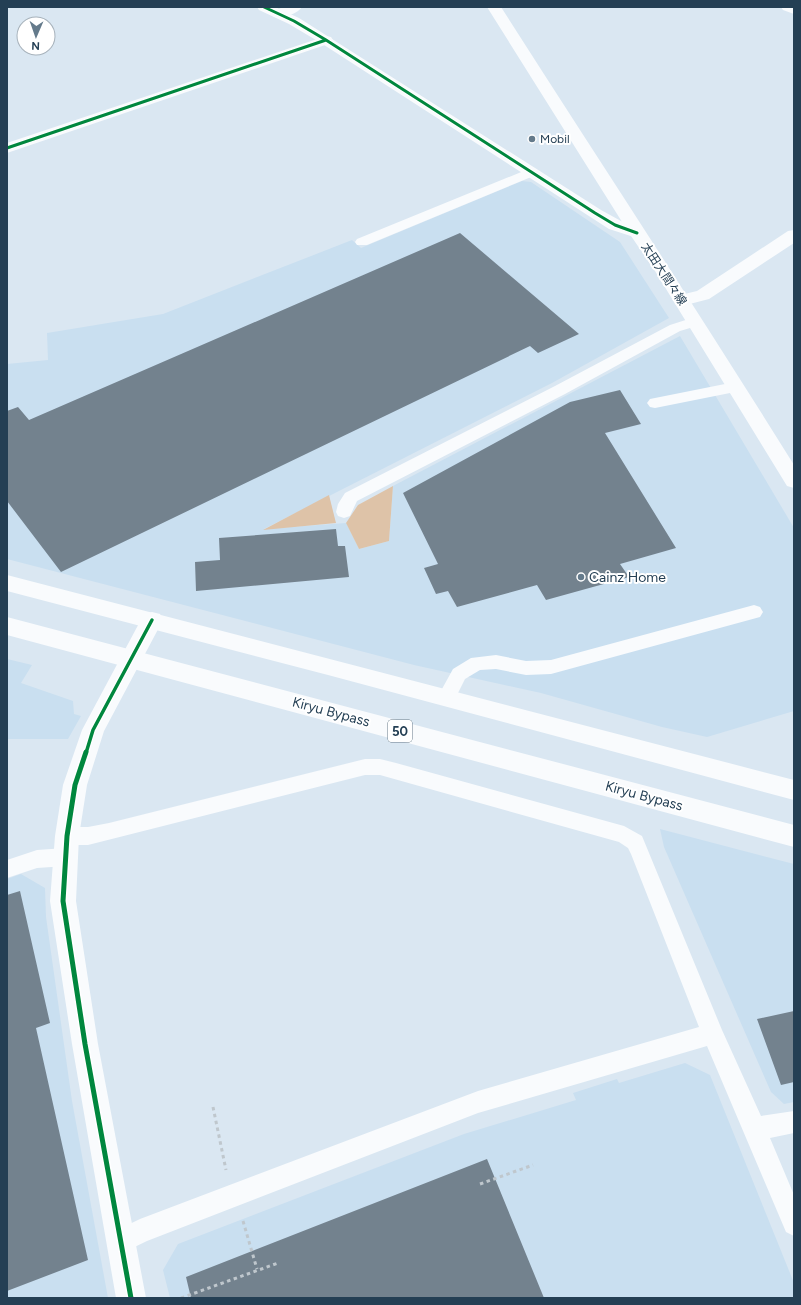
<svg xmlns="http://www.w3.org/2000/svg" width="801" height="1305" viewBox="0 0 801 1305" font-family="Figtree,'Noto Sans JP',sans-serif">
<rect width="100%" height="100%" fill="#dae7f2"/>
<path fill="#c9dff0" d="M522,181L531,182L620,242L669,318L552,383L264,529L346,523L359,549L389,541L393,486L680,336L794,528V711L707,737L662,727L541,693L414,665L7,559V364L48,360L47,333L163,314L352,240L361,248Z
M7,659L32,665L21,683L73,701L74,714L81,716L68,739H7Z
M660,829L794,864V1102L784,1104L771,1092L664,847Z
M21,874L45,888L46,917L72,1101L108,1298H7V879Z
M685,1063L710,1075L794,1283V1298H170L163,1270L178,1244L464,1134L576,1100L573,1093L617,1079L619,1083Z"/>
<path fill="#dec3a8" d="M393,486L389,541L359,549L346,523L358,505Z
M329,495L336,523L263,530Z"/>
<path fill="#73828e" d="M460,233L579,334L538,353L530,346L61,572L7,501V411L18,407L29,420Z
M620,390L641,424L605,433L676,548L620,564L629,577L546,600L537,585L457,607L448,591L436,594L424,568L438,564L403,493L570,402Z
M336,529L338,546H345L349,577L196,591L195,562L220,560L219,538Z
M20,891L50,1023L36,1028L88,1260L7,1291V895Z
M794,1011V1082L781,1085L757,1019Z
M487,1159L544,1298H191L186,1277Z"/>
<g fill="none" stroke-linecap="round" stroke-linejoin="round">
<path stroke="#bfc7cd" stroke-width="3" stroke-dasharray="3.5 3.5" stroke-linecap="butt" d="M213,1107L226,1170
M480,1184L533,1165
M243,1221L257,1269
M181,1298L278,1263"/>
<path fill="#f9fbfd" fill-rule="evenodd" d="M531,168L536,169L538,172L536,175L367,245H357L355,242L357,239Z
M695,317L700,319L702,322L700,325L680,331L565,394L357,501L350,516L344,518L338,516L336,512L338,504L345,493L555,386L670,325Z
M735,382L740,383L743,387L740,391L655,408L650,407L647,403L650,399Z
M754,605L760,607L763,612L760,617L551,674L526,675L496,669L480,670L465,679L453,703L446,706L439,703L437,698L453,669L471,658L496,655L526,661L551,660Z
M365,759H380L396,763L624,826L642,836L722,1030L761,1116L794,1111V1133L770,1138L794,1195V1236L786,1232L707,1046L478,1113L147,1241L120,1254L111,1251L108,1242L111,1233L140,1219L478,1091L699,1027L631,854L628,848L619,842L380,775H365L88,845H67L60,842L57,836L60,830L67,827H88L109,823Z
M66,848L73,851L76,857L73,863L66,866L37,868L7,878V860L37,850Z"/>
<path fill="#f9fbfd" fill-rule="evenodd" d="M283,7H302C297,14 282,19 274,17L272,14L274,11Z
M781,7H794V14L783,10Z
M326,36L331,37L333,40L331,43L7,153V143Z
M794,230V243L709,299L682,306L676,304L673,300L676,296L697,291L788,231Z"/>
<path fill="#f9fbfd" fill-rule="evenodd" d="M257,7H275L299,18L601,210L621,221L643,229L645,233L643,237L637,238L609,229L321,43L289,24L259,10Z
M152,612L160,614L163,620L104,731L87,785L79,836L76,901L98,1044L146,1298H116L72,1044L50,901L55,836L63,785L82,730L144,614Z"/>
<path fill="#f9fbfd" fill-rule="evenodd" d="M487,7H501C599,160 698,311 794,465V488L787,486L655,271L629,233Z"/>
<path fill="#f9fbfd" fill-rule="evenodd" d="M7,575L794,780V800L328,675L7,591Z
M7,617L794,825V847L7,635Z"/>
<g stroke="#fff" stroke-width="5">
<path id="cycleway-far2" d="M264,7L294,21L326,40L595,213L615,225L637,233
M7,148L326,40"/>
</g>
<g stroke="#fff" stroke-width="6">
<path id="cycleway-far1" d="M86,753L93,730L152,620"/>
</g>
<g stroke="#fff" stroke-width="8">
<path id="cycleway" d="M86,752L75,785L67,836L63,901L85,1044L131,1298"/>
</g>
<use href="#cycleway-far2" stroke="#00873e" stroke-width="3"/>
<use href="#cycleway-far1" stroke="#00873e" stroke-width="3.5"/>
<use href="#cycleway" stroke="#00873e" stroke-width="5"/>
</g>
<g fill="#647a8b" stroke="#fff" stroke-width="1.5">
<circle cx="532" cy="139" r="4"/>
<circle cx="581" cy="577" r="4"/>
</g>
<g text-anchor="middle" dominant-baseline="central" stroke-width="4" stroke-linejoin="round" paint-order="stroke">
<g font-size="12" fill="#243f54" stroke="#fff" text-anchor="start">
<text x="540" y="139">Mobil</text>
</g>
<g font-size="12" fill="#243f54" stroke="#fff">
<text transform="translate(664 274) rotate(57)">太田大間々線</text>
</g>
<rect fill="#fff" stroke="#667987" stroke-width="1" x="388" y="720" width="24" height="22" rx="3"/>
<g font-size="13" font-weight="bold" fill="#243f54">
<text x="400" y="731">50</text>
</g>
<g font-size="14" fill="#243f54" stroke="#fff" text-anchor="start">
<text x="589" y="577">Cainz Home</text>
</g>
<g font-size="14" fill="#243f54" stroke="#fff">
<text transform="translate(331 712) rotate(15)">Kiryu Bypass</text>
<text transform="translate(644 796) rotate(15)">Kiryu Bypass</text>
</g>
</g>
<rect width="801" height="1305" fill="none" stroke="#243f54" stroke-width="16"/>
<g transform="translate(36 36) rotate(182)"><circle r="19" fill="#ffffff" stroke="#a7b2bb"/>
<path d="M0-3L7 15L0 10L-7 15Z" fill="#647a8b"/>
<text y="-6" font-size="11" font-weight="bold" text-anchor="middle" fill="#243f54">N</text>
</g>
</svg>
